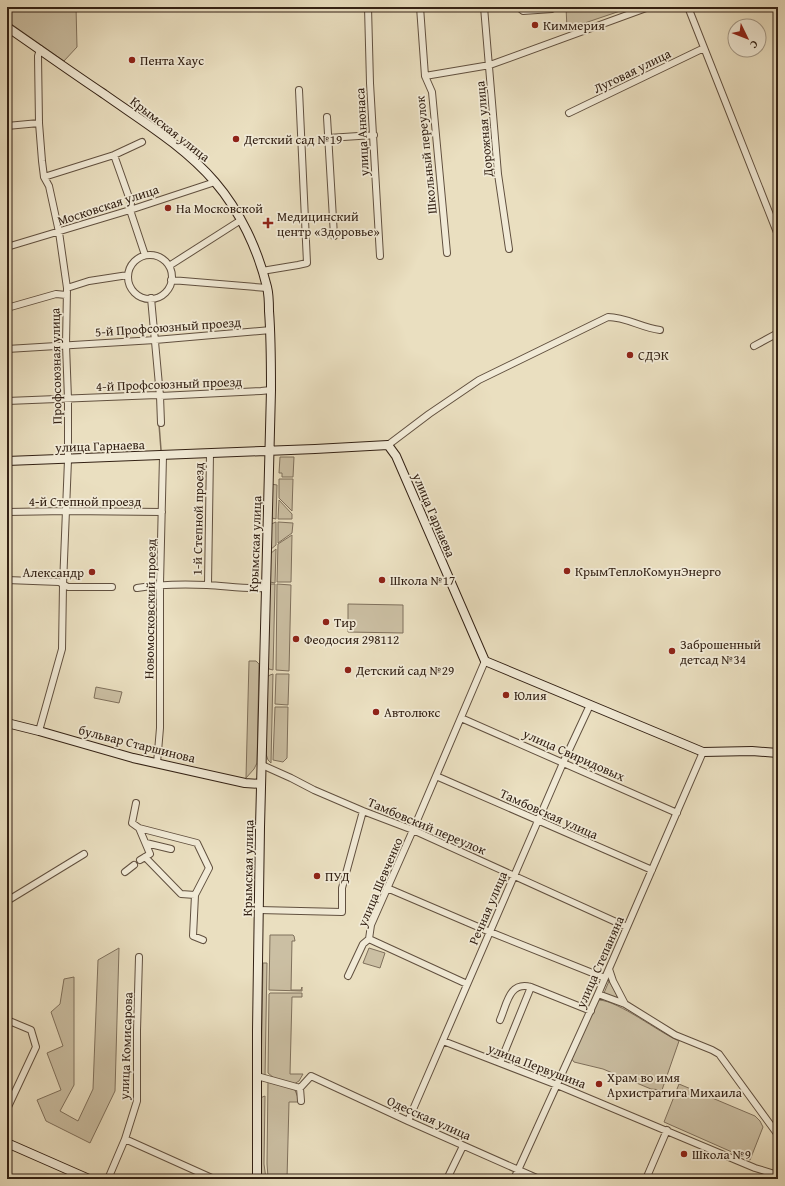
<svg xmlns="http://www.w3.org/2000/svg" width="785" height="1186" viewBox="0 0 785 1186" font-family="'Gentium Book Plus',serif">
<rect width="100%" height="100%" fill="#eadfc0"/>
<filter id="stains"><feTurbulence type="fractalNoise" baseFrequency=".005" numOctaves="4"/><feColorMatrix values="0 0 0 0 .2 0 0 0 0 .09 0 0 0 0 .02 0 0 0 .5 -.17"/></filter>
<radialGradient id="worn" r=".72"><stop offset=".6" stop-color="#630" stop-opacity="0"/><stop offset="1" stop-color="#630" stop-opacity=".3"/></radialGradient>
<path fill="#cbbfa3" stroke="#7f705c" d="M7,7H76L77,47L64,61L7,21Z
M566,7H632L567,29Z
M280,457H294L293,477H282V473H279Z
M279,479H293L292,511L279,498Z
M271,484L277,485L276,519L272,518Z
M279,500L292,514V519H278Z
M276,522V545L270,550L271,524Z
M278,522L293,523L292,533L278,543Z
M292,535L291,582H277L278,544Z
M276,549L275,583L270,582V554Z
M271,584H275L273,670L269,669L268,666L269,585Z
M277,584L291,585L289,671L276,670Z
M348,604L403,605V633L348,632Z
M249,661H256L259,664L257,763L254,769L246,778Z
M273,674L271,763L268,760L266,754L267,677L270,675Z
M276,674H289L288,705L275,704Z
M96,687L122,692L119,703L94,698Z
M275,707H288L287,758L283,762L273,760Z
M270,935H293L294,936L295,941H292L291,990H301L302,987V991L269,990Z
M119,948L115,1091L90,1143L46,1121L37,1100L61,1090L47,1053L63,1046L51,1012L60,1004L64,979L74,977V1085L60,1111L78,1121L93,1089L98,960Z
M369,948L385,953L380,968L363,963Z
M263,963H267L265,1077L261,1076Z
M609,981L620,1000L604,993Z
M270,993H302V997H292L290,1074H303L299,1081L294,1084L274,1078L268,1073L269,994Z
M599,1000C619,1001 658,1032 679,1041L662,1090L651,1089L603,1069L574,1062L571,1058L596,1002Z
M268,1080L294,1088L300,1102H289L287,1179H269L268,1177L267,1164Z
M679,1084L755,1116L760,1121L763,1127L750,1160L664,1122Z
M265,1096L264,1164L266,1179H261L260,1165V1098Z"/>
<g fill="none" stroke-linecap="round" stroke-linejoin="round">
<path stroke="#7c6c58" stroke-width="1.5" d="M159,424L161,450"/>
<g stroke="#61503f" stroke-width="8">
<path id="street" d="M368,7L370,83L380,256
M420,7L425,76L432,92L447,253
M484,7L498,174L509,249
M518,7L523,11L552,9L554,7
M688,7L778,235
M425,76L490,65L649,7
M569,113L704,48
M327,117L334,236
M7,126L39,123
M328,138L374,135
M114,155L131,203L130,210L145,255
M44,177L114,155L142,142
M7,247L130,210L215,182
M128 277a22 22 0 1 1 44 0a22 22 0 1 1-44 0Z
M169,266L241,220
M262,271L298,265L307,263L299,90
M171,280L267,288
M67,288L89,281L128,275
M151,298L160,396L161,423
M7,308L56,294L66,295
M754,346L778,333
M7,349L155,340L271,330
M7,401L157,395L160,396L261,391L271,390
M388,445L429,414L479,380L608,317C626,317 642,328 660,330
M7,512L67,511L162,512
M7,580L59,582L68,587H112
M208,585L210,454
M137,588C161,584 184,584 207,585C227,586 246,589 266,588
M461,718L677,813
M39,731L62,649L63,585L68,460V399L66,345L67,288L59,232L49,186L44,177L42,161L39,123L38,56L40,49
M157,763L160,728V584L163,456
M262,765L291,778L314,790L363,811L413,830L627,927
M436,776L652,870
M136,803L132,823L139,828
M146,843L171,849
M145,857L181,894L195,895
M140,860L150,854L139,828L197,843L209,868L195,895L193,936L203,940
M125,872L134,865
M387,888L490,932L605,978
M7,901L84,854
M259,910L342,912V888L363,811
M369,939L467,984
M609,969L613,981L625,1004L675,1035L712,1050L719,1054L778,1135
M348,976L363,944L369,939L371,925L413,830L485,661
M598,994L625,1004
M7,1020L31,1030L36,1047L7,1109
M500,1020C507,1004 509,981 531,987
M443,1041L557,1085L755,1168L778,1175
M500,1063L531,987L591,1011
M257,1076L300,1088
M301,1101L300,1088L311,1076L408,1121L539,1179
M408,1121L563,763L590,705
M125,1139L214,1179
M108,1179L125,1139L137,1101V1031L139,957
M447,1179L463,1146
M514,1179L598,994L703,752
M646,1179L667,1130"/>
</g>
<g stroke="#332114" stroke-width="10">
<path id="secondary" d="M395,7H411
M7,27C39,49 71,72 104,94C142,121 184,146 215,182C240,211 258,250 267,287C269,295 269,303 269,311C271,337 271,364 271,390L260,827L257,1030V1179
M7,461L315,449L388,445L396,456L485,661L703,752L752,751L778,753
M7,723L39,731L133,758L245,783L261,784
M7,1143L89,1179"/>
</g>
<use href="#street" stroke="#f1ead6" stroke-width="6"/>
<use href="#secondary" stroke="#f1ead6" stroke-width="8"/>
</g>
<g fill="#8f2418" stroke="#f1ead6" stroke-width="1.5">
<circle cx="535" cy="25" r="4"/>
<circle cx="132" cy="60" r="4"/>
<circle cx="236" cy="139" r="4"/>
<circle cx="168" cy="208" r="4"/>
<path d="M266 217h4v4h4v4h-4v4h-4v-4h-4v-4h4z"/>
<circle cx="630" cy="355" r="4"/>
<circle cx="567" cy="571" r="4"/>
<circle cx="92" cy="572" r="4"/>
<circle cx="382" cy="580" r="4"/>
<circle cx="326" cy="622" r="4"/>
<circle cx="296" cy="639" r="4"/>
<circle cx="672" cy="651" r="4"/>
<circle cx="348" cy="670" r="4"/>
<circle cx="506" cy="695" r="4"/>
<circle cx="376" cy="712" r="4"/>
<circle cx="317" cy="876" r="4"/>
<circle cx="599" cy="1084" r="4"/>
<circle cx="684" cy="1154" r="4"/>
</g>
<g text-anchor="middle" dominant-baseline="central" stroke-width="3.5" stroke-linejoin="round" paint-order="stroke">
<g font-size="13" fill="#332114" stroke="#f1ead6" text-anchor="start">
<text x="543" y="25">Киммерия</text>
<text x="140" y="60">Пента Хаус</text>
<text x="244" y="139">Детский сад №19</text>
<text x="176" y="208">На Московской</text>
<text x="277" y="216">Медицинский<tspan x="277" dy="15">центр «Здоровье»</tspan></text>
<text x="638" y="355">СДЭК</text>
<text x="575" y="571">КрымТеплоКомунЭнерго</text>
<text x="84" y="572" text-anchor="end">Александр</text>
<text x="390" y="580">Школа №17</text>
<text x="334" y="622">Тир</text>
<text x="304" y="639">Феодосия 298112</text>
<text x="680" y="644">Заброшенный<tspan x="680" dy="15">детсад №34</tspan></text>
<text x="356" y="670">Детский сад №29</text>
<text x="514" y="695">Юлия</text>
<text x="384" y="712">Автолюкс</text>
<text x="325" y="876">ПУД</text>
<text x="607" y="1077">Храм во имя<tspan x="607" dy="15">Архистратига Михаила</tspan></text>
<text x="692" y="1154">Школа №9</text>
</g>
<g font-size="13" fill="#332114" stroke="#f1ead6">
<text transform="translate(632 71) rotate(-26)">Луговая улица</text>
<text transform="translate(170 129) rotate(38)">Крымская улица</text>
<text transform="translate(484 129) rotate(-95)">Дорожная улица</text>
<text transform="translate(362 132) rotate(-93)">улица Анюнаса</text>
<text transform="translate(426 155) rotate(-96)">Школьный переулок</text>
<text transform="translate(108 205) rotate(-18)">Московская улица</text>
<text transform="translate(168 327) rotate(-4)">5-й Профсоюзный проезд</text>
<text transform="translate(56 366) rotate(-91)">Профсоюзная улица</text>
<text transform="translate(169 384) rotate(-2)">4-й Профсоюзный проезд</text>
<text transform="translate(100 446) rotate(-2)">улица Гарнаева</text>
<text x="85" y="501">4-й Степной проезд</text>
<text transform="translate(434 515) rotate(67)">улица Гарнаева</text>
<text transform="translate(198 519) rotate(-89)">1-й Степной проезд</text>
<text transform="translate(255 544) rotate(-88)">Крымская улица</text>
<text transform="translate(150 609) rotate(-89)">Новомосковский проезд</text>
<text transform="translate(137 744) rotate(14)">бульвар Старшинова</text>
<text transform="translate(574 755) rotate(24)">улица Свиридовых</text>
<text transform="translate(549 814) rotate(24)">Тамбовская улица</text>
<text transform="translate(427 826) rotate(23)">Тамбовский переулок</text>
<text transform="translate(248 868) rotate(-89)">Крымская улица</text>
<text transform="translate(380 882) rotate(-67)">улица Шевченко</text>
<text transform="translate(488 908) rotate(-67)">Речная улица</text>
<text transform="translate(600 962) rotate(-66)">улица Степаняна</text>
<text transform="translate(126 1046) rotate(-88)">улица Комисарова</text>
<text transform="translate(537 1066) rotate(21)">улица Первушина</text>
<text transform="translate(429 1118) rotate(24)">Одесская улица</text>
</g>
</g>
<rect width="785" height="1186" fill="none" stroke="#eadfc0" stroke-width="24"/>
<rect x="8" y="8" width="769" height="1170" fill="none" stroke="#332114" stroke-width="2"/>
<rect x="12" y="12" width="761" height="1162" fill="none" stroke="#332114"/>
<g transform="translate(747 38) rotate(133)"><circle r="19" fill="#f1ead6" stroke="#a59a88"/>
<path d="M0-3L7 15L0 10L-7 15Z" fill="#8f2418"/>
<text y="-6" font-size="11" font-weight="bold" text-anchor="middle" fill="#332114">С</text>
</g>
<rect width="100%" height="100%" filter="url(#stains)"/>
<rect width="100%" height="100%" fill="url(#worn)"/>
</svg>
